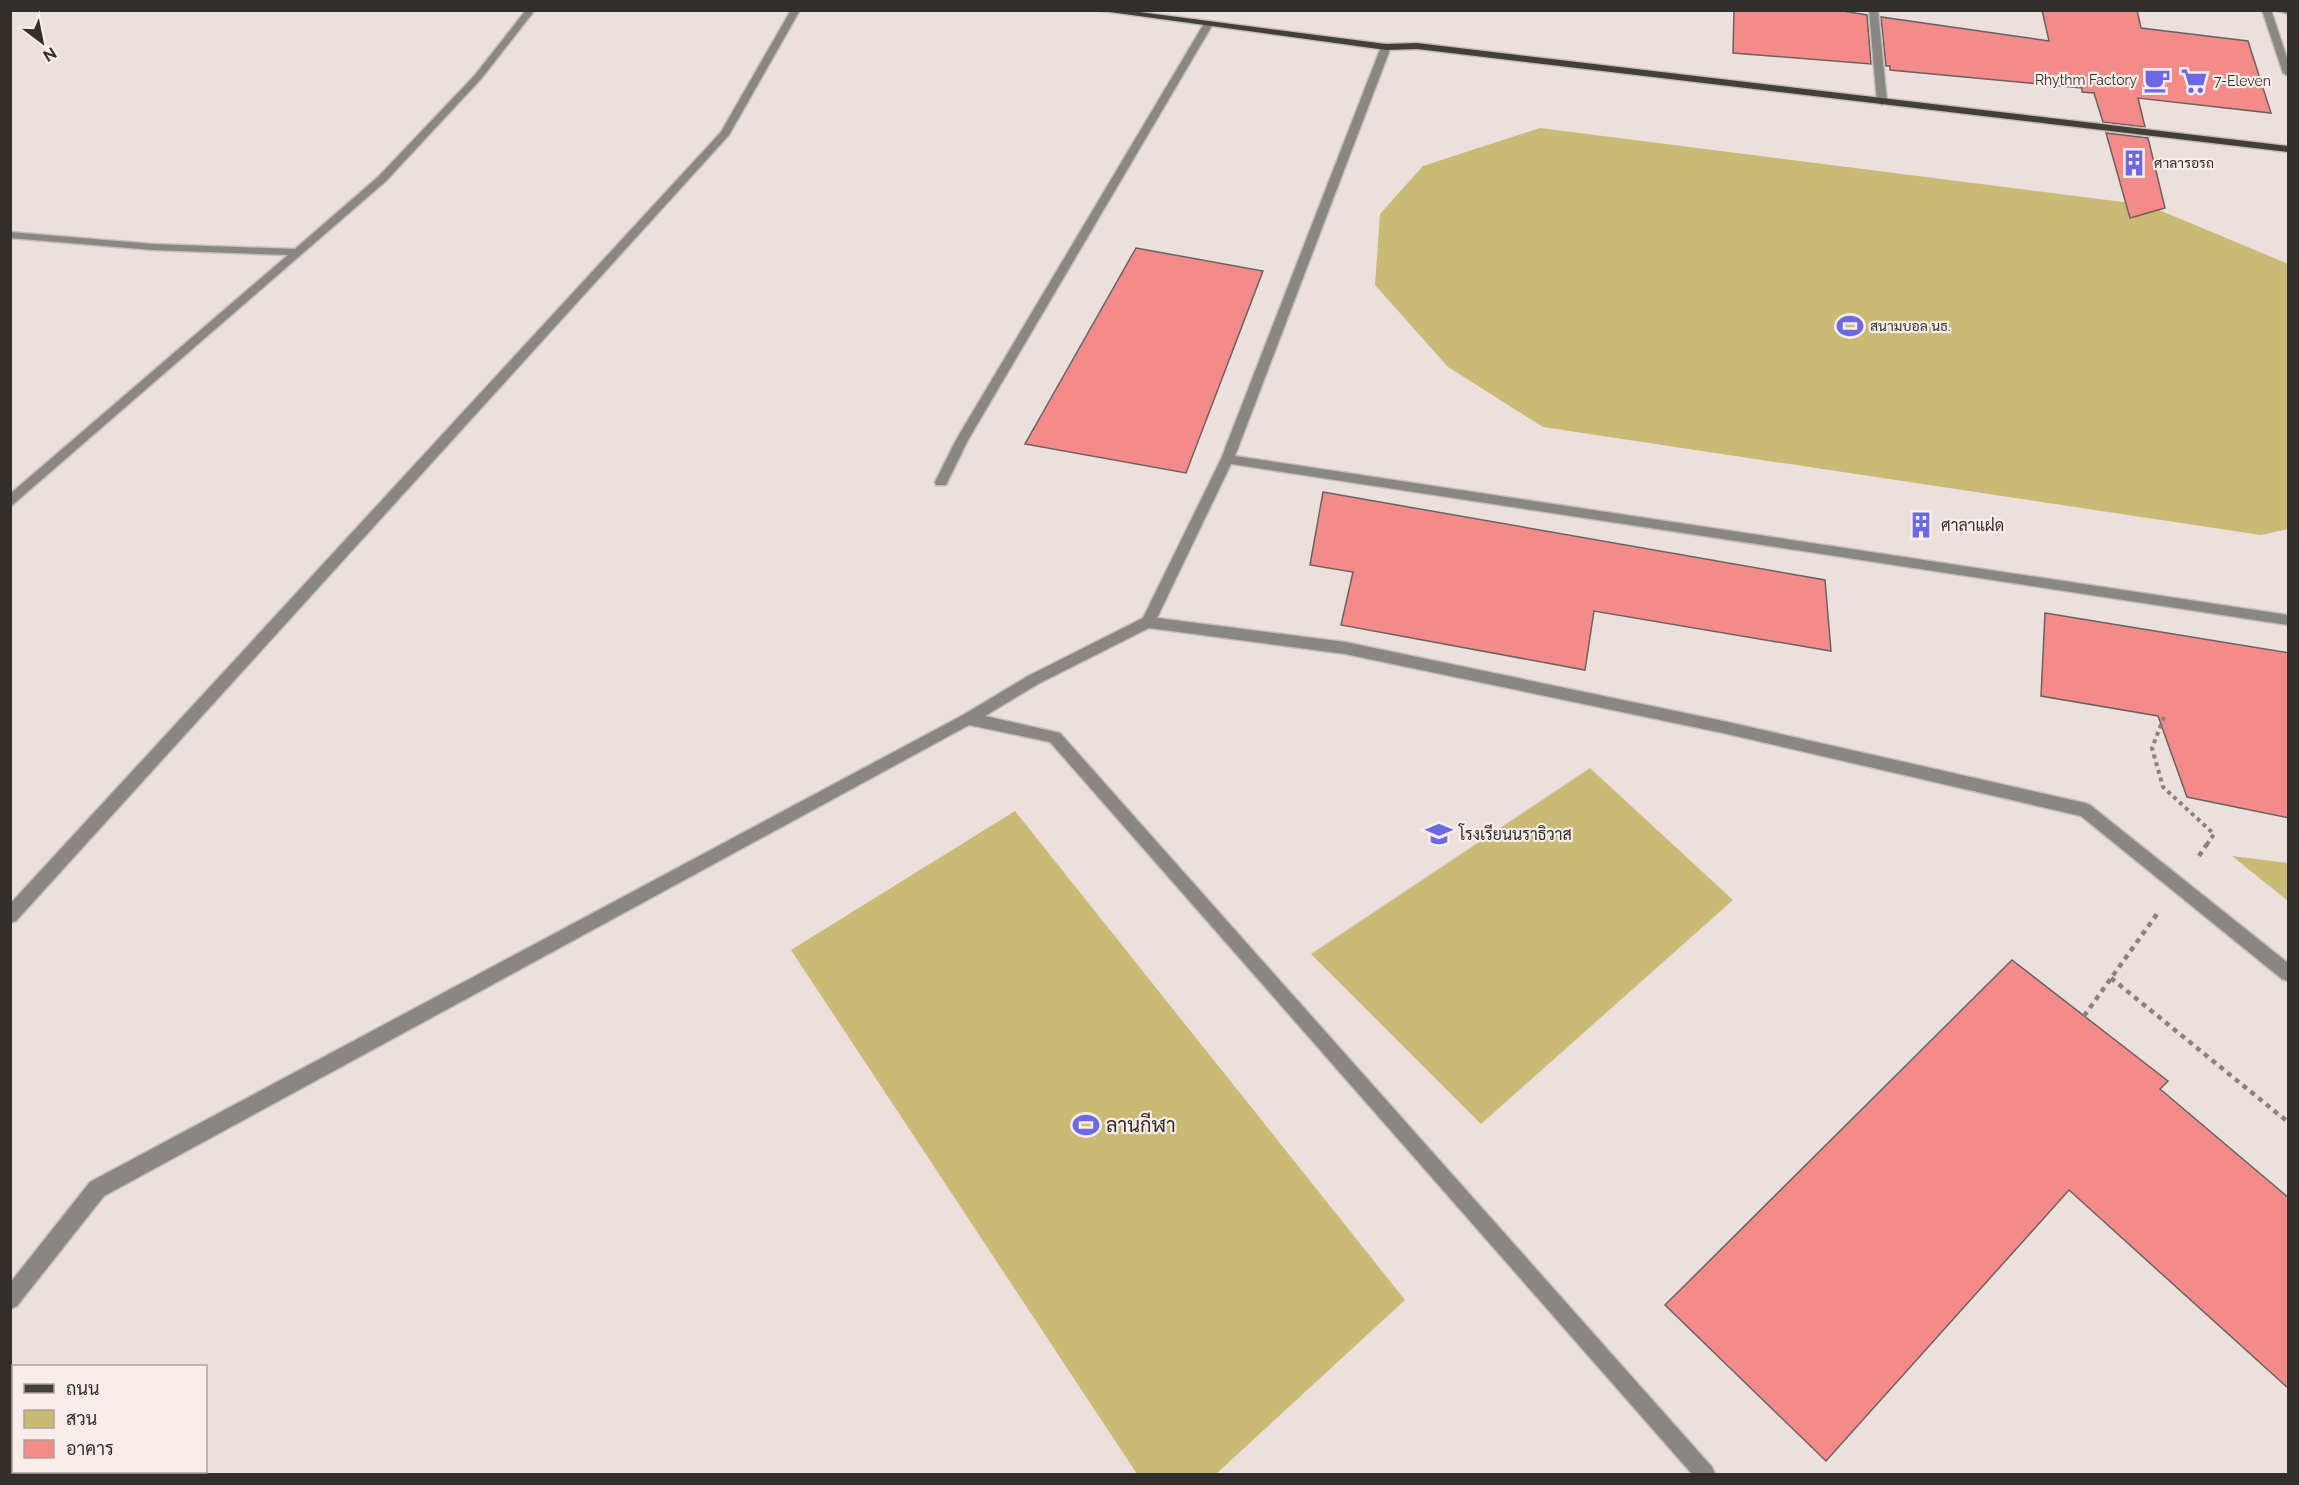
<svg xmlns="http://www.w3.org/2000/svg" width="2299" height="1485" viewBox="0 0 2299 1485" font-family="Raleway,Sarabun,sans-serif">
<rect width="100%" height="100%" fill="#ebe0db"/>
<path fill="#c9ba75" d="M1540,128L2147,205L2286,263L2288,265V529L2261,535L1543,427L1448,367L1375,285L1380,214L1423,166Z
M1590,768L1733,900L1481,1124L1311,954Z
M1015,811L1405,1300L1216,1474H1137L791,950Z
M2232,856L2288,863V901Z"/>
<path fill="#f28b89" stroke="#6c6161" stroke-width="1.5" d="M1734,10H1837L1867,15L1871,64L1733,53Z
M2042,10H2137L2141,28L2248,41L2271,113L2138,98L2145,127L2103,122L2094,93L2082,92V88L1890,70V66H1886L1881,17L2049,41Z
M2106,133L2148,138L2165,208L2130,218Z
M1136,248L1263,271L1186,473L1025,444Z
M1323,492L1825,580L1831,651L1594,611L1585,670L1341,625L1353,572L1310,565Z
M2045,613L2289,653V818L2187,797L2158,716L2041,696Z
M2012,960L2168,1081L2160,1089L2289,1198V1389L2069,1190L1826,1461L1665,1305Z"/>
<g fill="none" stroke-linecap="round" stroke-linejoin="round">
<g stroke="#c6bcb8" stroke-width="3">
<path id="minor" d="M526,10H535L481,79L386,181L10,507V494L288,255L153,250L10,238V232L153,244L295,249L378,177L475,75Z
M791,10H800L729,135L16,921L10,923V904L721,132Z
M1869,10H1878L1887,102L1882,105L1877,102Z
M2262,10H2271L2288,61V76L2283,73Z
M2275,10H2288V14Z
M1205,22L1213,24L968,440L946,485H936L935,482L956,440Z
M1386,44L1391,47L1235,456L2288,615V625L1231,464L1157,618L1345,642L1723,721L2085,803L2090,805L2288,963V981L2282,979L2081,816L1723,733L1345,654L1149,628L1038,684L985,716L1060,733L1712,1467L1715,1474H1692L1050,742L969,725L104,1196L17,1306L10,1309V1283L90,1182L963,715L1028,676L1143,618L1221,459L1381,47Z"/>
</g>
<g stroke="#c6bcb8" stroke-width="3">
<path id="major" d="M1095,10H1124L1386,44L1417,43L2288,146V152L1417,49L1386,50Z"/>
</g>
<path stroke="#89827e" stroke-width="4" stroke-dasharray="4 4" stroke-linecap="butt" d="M2164,717L2152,748L2163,787L2214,834L2206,846"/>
<path stroke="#89827e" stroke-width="4.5" stroke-dasharray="5 5" stroke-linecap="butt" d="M2199,856L2207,844
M2111,978L2288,1122
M2084,1016L2157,914"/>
<use href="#minor" fill="#898783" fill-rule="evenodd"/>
<use href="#major" fill="#423e38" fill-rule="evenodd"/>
</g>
<defs>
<g id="cafe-bare" transform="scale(2.07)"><path d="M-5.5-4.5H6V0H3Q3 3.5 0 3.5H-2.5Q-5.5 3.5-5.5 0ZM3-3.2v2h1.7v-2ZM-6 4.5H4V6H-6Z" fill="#6b69e3" stroke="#f8ede8" stroke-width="2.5" paint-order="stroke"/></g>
<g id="supermarket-bare" transform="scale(2.07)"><path d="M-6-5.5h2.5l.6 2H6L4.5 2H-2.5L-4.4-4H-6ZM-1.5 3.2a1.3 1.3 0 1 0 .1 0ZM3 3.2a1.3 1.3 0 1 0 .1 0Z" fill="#6b69e3" stroke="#f8ede8" stroke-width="2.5" paint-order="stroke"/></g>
<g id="building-bare" transform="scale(2.07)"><path d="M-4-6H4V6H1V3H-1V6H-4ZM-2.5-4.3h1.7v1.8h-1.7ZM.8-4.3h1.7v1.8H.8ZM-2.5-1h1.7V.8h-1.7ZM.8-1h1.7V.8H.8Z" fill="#6b69e3" stroke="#f8ede8" stroke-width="2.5" paint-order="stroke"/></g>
<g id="stadium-bare" transform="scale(2.07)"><path d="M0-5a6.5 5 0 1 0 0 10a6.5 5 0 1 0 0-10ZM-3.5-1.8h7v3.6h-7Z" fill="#6b69e3" stroke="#f8ede8" stroke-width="2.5" paint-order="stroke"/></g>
<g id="school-bare" transform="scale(2.07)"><path d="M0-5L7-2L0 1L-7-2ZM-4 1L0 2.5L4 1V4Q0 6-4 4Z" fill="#6b69e3" stroke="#f8ede8" stroke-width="2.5" paint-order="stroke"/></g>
</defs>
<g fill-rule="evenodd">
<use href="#cafe-bare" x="2157" y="80"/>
<use href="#supermarket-bare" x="2194" y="81"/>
<use href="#building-bare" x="2134" y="163"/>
<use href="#stadium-bare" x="1850" y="326"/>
<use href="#building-bare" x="1921" y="525"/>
<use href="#school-bare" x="1439" y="834"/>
<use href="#stadium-bare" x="1086" y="1125"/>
</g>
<g text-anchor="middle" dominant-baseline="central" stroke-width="4.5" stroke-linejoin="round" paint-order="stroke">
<g font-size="14" fill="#322e2c" stroke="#f8ede8" text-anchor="start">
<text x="2137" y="80" text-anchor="end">Rhythm Factory</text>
<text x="2214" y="81">7-Eleven</text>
<text x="2154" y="163">ศาลารอรถ</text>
<text x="1870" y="326">สนามบอล นธ.</text>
</g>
<g font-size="16" fill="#322e2c" stroke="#f8ede8" text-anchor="start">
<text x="1941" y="525">ศาลาแฝด</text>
<text x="1459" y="834">โรงเรียนนราธิวาส</text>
</g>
<g font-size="20" fill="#322e2c" stroke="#f8ede8" text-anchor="start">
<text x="1106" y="1125">ลานกีฬา</text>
</g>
</g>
<rect width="2299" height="1485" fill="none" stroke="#322e2c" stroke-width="24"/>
<rect x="12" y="1365" width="195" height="108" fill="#f8ede8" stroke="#a9a19d" stroke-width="1.5"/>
<rect x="24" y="1384" width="30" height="9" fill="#423e38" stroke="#a9a19d" stroke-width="1.5"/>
<text x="66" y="1395" font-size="18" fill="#322e2c">ถนน</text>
<rect x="24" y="1410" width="30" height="18" fill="#c9ba75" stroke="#a9a19d" stroke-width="1.5"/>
<text x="66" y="1425" font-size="18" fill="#322e2c">สวน</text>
<rect x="24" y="1440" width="30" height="18" fill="#f28b89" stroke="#a9a19d" stroke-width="1.5"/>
<text x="66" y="1455" font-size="18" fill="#322e2c">อาคาร</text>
<g transform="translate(42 42) rotate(148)" stroke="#f8ede8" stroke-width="4.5" paint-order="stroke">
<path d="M0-4.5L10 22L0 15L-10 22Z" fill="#322e2c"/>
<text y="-9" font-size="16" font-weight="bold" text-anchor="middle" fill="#322e2c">N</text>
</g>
</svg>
